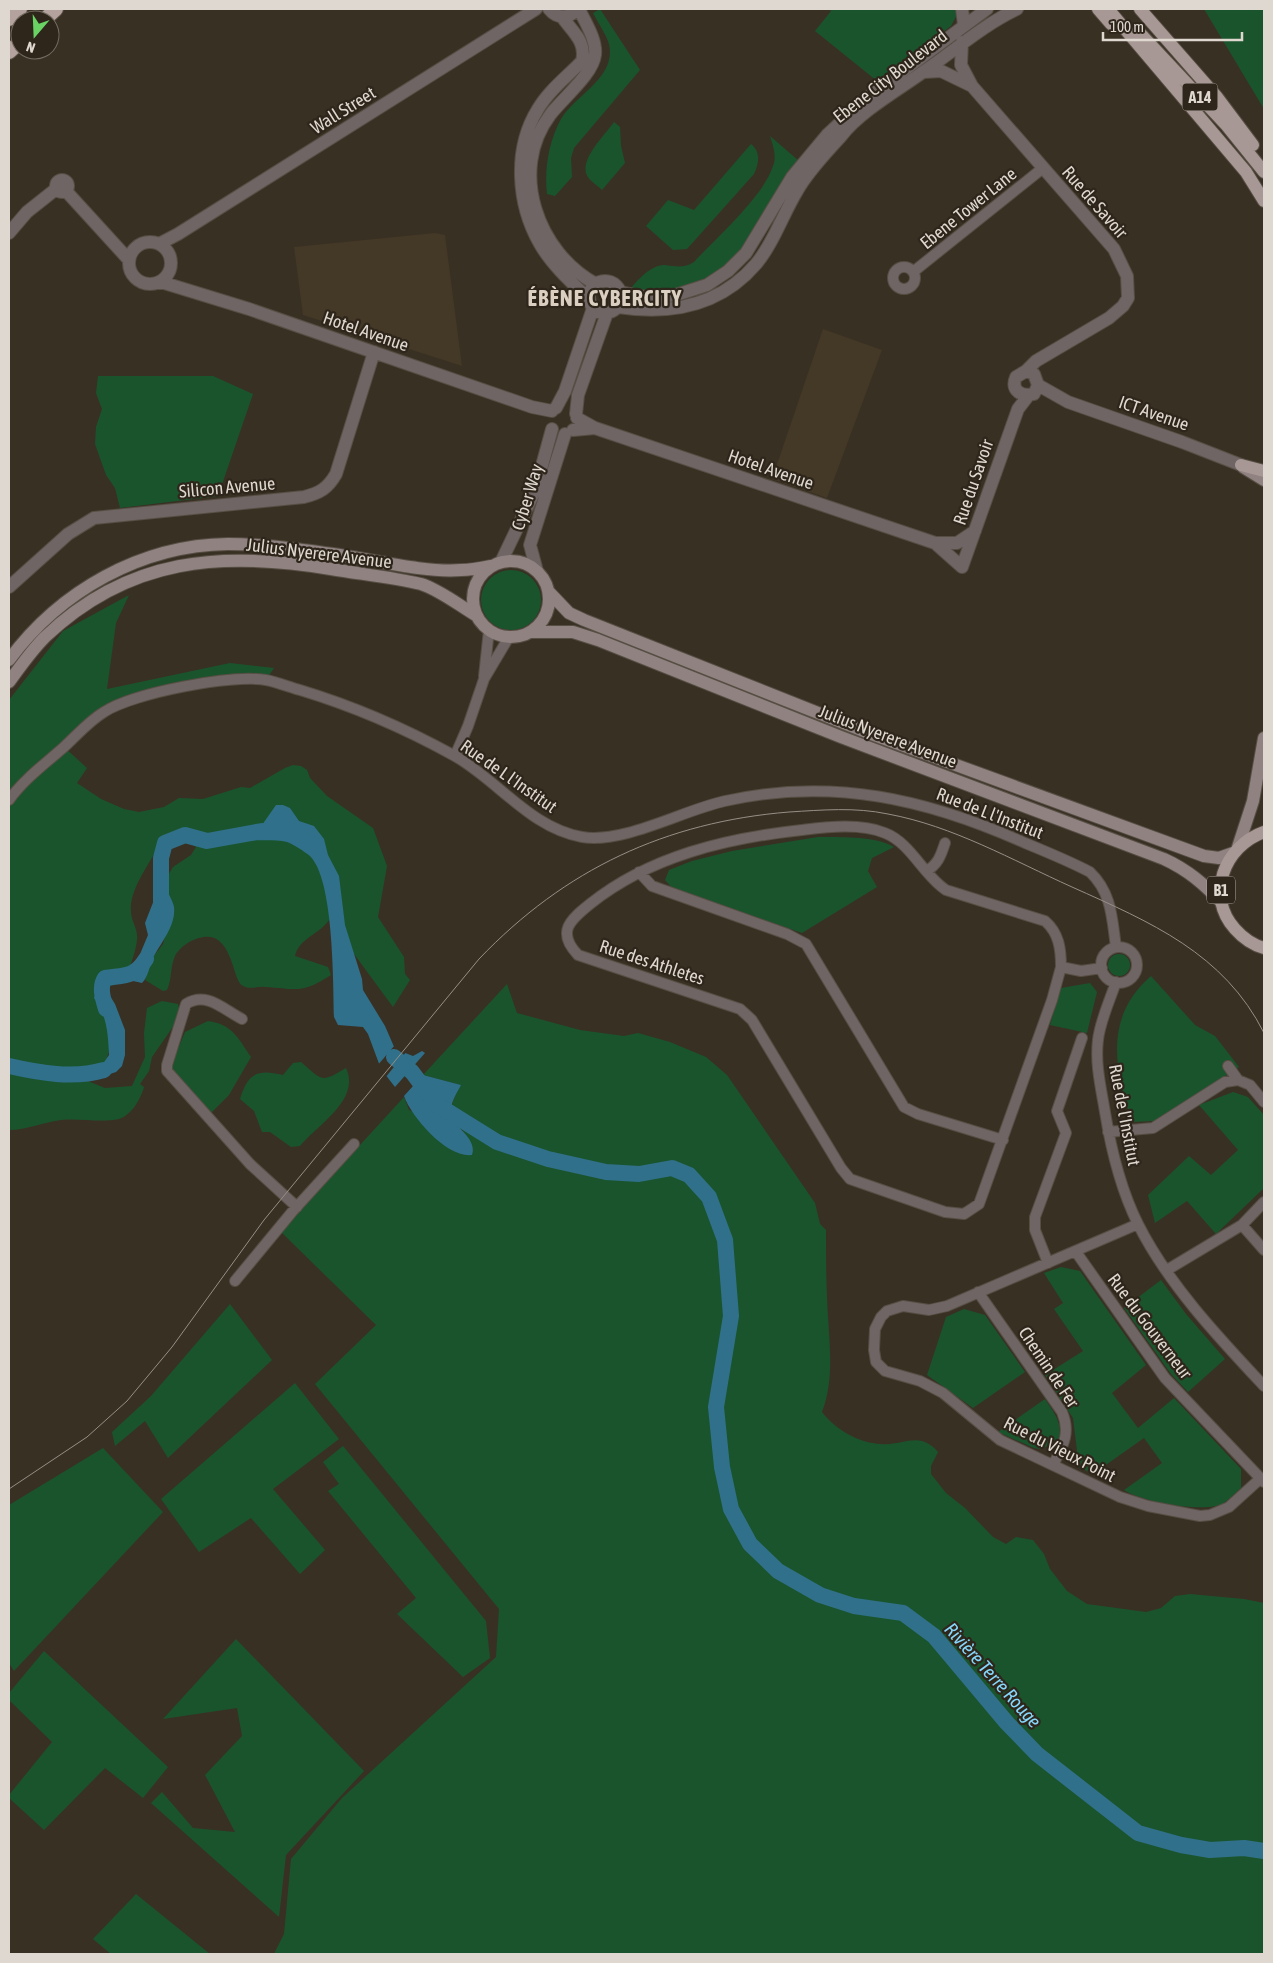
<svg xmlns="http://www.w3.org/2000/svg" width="1273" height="1963" viewBox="0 0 1273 1963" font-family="'Asap Condensed',sans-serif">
<rect width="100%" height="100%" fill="#393024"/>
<path fill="#443826" d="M435,233L445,235L462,366L303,315L294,247Z
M823,329L882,350L827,498L772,479Z"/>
<path fill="#1a542d" d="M600,9L640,70L574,148L571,158L572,177L555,196L547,194C544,169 549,141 561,119C575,95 617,77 609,44C606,34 598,23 593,13Z
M829,9H957L958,13L951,26L877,81L815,31L831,11Z
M1204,9H1264V109Z
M614,122L620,127L621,146L625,163L602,190C597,185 588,180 586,173C582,156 606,134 614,122Z
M770,136L799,161L756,232L729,264L692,286L657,294L629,291C636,281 651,265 664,265C676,266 683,269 694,262C717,237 763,197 773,166C777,157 773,145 770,136Z
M751,144C761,152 759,163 754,174L687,249L673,250L646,226L668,200L694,210Z
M98,376H213L253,394L218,496L120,508L115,488L106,475L95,444L96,427L102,409L96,393Z
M481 600a30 30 0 1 1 60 0a30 30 0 1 1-60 0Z
M129,595L116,623L107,689L230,663L274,668L266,680L208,684L106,710L64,747L87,768L77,783L101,799L124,809L139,812L164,807L179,798L203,799L241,787L250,788L285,768L293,765L301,766L307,770L310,778L327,796L373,828L387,866L378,917L404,957L405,974L410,980L393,1007L329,920C320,934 299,938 295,956L328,967L331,975C301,994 299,989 265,987C257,986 251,990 243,986C234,982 234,952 218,940C205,931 182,943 175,956C170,967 172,980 167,990L163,991L145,980L153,957L163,944L173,904L167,894L164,882L173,867L191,855L196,847C188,839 163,846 155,852C146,870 129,890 131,913C132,923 138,929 137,939C136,954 128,967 127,981L97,990C102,1012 117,1041 105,1062C88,1074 30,1064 9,1061V700L63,631Z
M818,837C838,837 877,836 894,847L872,858L868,871L877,887L802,933L673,889L665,880L669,870L692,861L732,851Z
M1108 965a11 11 0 1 1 22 0a11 11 0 1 1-22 0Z
M1151,976L1195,1025L1215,1036L1239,1067L1155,1121L1132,1122C1114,1068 1104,1017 1151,976Z
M1090,983L1097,992L1087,1033L1050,1025L1061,988Z
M507,984L517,1013L580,1030L624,1036L638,1033L670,1042L706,1057L727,1075L815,1203L820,1224L826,1230C826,1252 826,1275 827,1297C828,1335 836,1376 822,1412C835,1429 858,1443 881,1444C904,1446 919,1430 938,1452L931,1466V1474L946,1493L965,1508L993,1537L1006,1544L1016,1537L1033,1540L1044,1554L1050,1569L1067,1591L1087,1604L1146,1612L1161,1608L1175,1596L1190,1594L1244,1599L1264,1603V1954H274L284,1934L291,1859L342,1798L496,1657L499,1609L315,1384L376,1325L278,1229L349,1157L404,1097L409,1110L464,1132C446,1115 450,1105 460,1085L423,1075Z
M162,1001L178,1004L180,1012L177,1021L152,1057L149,1071L140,1084L144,1087C141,1098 132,1115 119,1119C101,1123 80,1118 61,1120C44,1122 27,1130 9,1130V1070L43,1079L73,1075L105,1088L132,1086L145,1057L144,1033L147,1008Z
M208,1021C232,1024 238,1038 251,1057L229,1095L208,1116L169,1070L185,1032Z
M301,1062C323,1081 321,1083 346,1068C361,1100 317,1125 300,1146L291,1147L270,1132H262L254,1111L240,1099C248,1073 257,1069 283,1075L293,1063Z
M1233,1092L1248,1097L1264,1115V1188L1216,1234L1187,1201L1155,1223L1148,1195L1189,1156L1211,1175L1238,1150L1199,1105Z
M1061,1267L1080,1271L1146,1365L1112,1393L1138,1428L1174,1398L1241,1469V1488C1235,1493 1227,1502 1220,1505C1199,1512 1142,1502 1124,1490L1162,1463L1144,1438L1093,1474L1079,1467L1073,1418L1045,1375L1083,1351L1054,1309L1063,1303L1044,1273Z
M1161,1280L1186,1314L1225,1359L1188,1392L1171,1374L1124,1308Z
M230,1304L272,1360L168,1458L145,1421L115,1446L112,1432L151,1396Z
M964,1309L985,1315L1025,1372L973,1408L927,1375L946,1317Z
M295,1383L339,1439L273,1489L325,1550L300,1574L251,1518L199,1552L161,1499Z
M1045,1399C1054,1413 1065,1425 1057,1443L1040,1449L1034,1448L998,1432Z
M343,1446L486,1621L490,1658L463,1677L397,1614L416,1598L328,1491L339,1484L323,1462Z
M103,1448L163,1512L14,1671L9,1663V1505Z
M236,1639L364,1771L286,1855L279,1917L151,1803L162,1792L193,1828L235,1832L205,1775L242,1736L237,1708L163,1719Z
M44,1651L168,1767L143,1798L105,1768L44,1830L9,1798V1795L52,1742L9,1700V1693Z
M136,1894L210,1954H111L93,1939Z"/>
<path fill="#30708a" d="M276,805H283L290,808L299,821L314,826L324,839L328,855L339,876L345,925L362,979L363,990L385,1026L395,1049L413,1056L422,1051L425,1053L395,1087L381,1069L368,1034L363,1027L338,1025L334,1017C333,982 334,880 310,856C305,852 293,844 287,842C274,839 258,841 245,840L240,833L262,825Z
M160,881L164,882C166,891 173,900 174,907C176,926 161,942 153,958C149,966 149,976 142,983L133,981L130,978L148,935L145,923L154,900L155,887Z
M104,986L115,1004L125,1030V1055L122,1066L116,1072L104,1076L87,1078L84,1075L86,1068L102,1065L109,1055C108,1033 107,1016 94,998L97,990Z
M9,1061C30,1064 54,1063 73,1075L43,1079L9,1070Z
M423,1075L461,1085C457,1093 451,1101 451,1111C451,1127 478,1137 472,1155C447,1158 412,1118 404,1096Z"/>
<path fill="#393024" d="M395,1045L407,1051L385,1078L377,1066Z"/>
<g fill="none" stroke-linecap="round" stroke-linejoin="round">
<path stroke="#30708a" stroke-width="16" d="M161,902V858L165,843L185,835L207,841L262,831
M106,1009C103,999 99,987 105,978C124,975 134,978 146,959
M394,1057L412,1072L436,1104L497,1142L548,1159L606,1172L639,1174L672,1168L689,1175L709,1197L725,1240L731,1316L716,1407L722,1467L731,1509L750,1544L778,1571L820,1595L854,1606L903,1613L934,1636L1007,1723L1037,1754L1138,1833L1181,1845L1210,1850L1244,1848L1264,1851
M9,1066C40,1073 73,1079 104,1070"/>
<g stroke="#574e43" stroke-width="12">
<path id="minor" d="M893 278a11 11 0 1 1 22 0a11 11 0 1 1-22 0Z
M913,272L1043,168
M484,676L489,630
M455,756L468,726L484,679L509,637
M9,800C24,779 45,764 64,747C77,735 89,721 104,712C133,693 232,674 266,680C277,682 289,687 300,690C353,706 404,728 453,755C497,779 530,828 582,837C624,844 683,810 725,801C832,777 927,799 1025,843C1047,852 1069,861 1090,872C1112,893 1112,919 1116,947
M926,871C938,865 941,855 945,843
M639,872L652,886L787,934L806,944L904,1107L918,1114L1003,1140
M1101 965a18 18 0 1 1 36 0a18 18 0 1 1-36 0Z
M1061,967C1061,949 1059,933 1045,921L946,890C923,875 911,843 885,833C860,823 828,827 802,830C727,838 650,856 590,904C570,920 556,932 578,955L740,1009L752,1020L841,1168L850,1179L945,1212L964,1214L979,1204L1052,1000L1061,967L1081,971L1102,968
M1116,982C1110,1000 1100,1021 1098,1040C1095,1064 1101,1088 1105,1112C1111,1149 1121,1190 1138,1224C1168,1284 1219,1338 1264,1386
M242,1019C223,1009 206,991 186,1004L167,1065V1071L250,1164L297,1207
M1228,1066L1238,1080L1250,1085L1264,1102
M1108,1132L1153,1128L1225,1082L1238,1080
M1138,1224L947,1306L929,1310L903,1306L887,1311L881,1317L875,1329L874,1350L876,1362L885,1371L920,1381L943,1393L1000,1440L1120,1497L1148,1506L1200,1516L1210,1515L1229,1507L1261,1478
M1242,1225L1264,1250
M1076,1252L1165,1378L1264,1482
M1048,1263L1035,1230V1217L1066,1133L1057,1111L1082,1038
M1167,1270L1242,1225L1264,1202
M235,1281L292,1212L354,1144
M978,1292L1062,1412C1071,1433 1063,1446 1053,1465"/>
</g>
<g stroke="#574e43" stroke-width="14">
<path id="tertiary" d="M549,9C557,19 569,19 577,9
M579,9C585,22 597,40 595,55C593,74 562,99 550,115C508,171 538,253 596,284
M962,9L964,25
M562,17C572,31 587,42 582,61C568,76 549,90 538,109C513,149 517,204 540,244C552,265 572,283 589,299
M962,42L961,65L972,86L1114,249L1127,276L1128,298L1123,306L1109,318L1036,361L1026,371
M924,72L941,71L972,86
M56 186a6 6 0 1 1 12 0a6 6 0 1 1-12 0Z
M66,191L129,260
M9,233L27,212L56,189
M129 263a21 21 0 1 1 42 0a21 21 0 1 1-42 0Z
M159,244L178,234L536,9
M589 297a16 16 0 1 1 32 0a16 16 0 1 1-32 0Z
M161,282L249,309L532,407L552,411
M620,292L651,298L676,295L707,285L728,271L746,253L792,177L827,135L867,98L987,9
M618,307C670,315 720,306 756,264C773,244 783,214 797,191C808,171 827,152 842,135C861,111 898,90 923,72C954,51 983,25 1017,9
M1038,385L1068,402L1182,442L1241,465
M1034,394C1022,397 1010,391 1016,377L1026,371L1034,374L1038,385L1035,392
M556,408L565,391L593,308
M576,414L578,395L607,313
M577,418L595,428L935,543H957L975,531
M573,430L595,428
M935,543L962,567L1018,409L1028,396
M501,562L535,491L552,429
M537,571L530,545L565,434
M9,587L68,534L94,518L304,497C320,493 328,488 336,474L374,352"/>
</g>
<g stroke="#574e43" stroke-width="14">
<path id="secondary" d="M1243,467L1264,480
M473 599a38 38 0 1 1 76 0a38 38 0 1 1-76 0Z
M548,591L569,613L584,620L866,732L1204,856L1219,858L1233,853
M530,632H573L598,640L841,737L1164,859C1188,870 1204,884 1222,903
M9,660C60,591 141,545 228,544C263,544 298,549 333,554C371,559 424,573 461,570C471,570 481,568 491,566
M9,682C20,667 31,651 45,637C129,557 222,551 331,569C360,574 392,577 421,584C440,590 460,606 477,616
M1238,847L1253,801L1264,738"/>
</g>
<g stroke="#574e43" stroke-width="14">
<path id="primary" d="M1098,9L1111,24
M1108,9L1246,172L1264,201
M1140,9L1217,97L1253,145
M1138,31L1227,126L1264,172
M1241,465L1264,471
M1264,832C1224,846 1205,896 1235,929C1243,938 1253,945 1264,948"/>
</g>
<g stroke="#574e43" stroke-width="16">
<path id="trunk" d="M9,19L20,9
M44,20L56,9
M9,52L20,42"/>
</g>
<use href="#minor" stroke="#6e6564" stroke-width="10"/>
<use href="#tertiary" stroke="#6e6564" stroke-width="12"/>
<use href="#secondary" stroke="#8f8280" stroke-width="12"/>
<use href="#primary" stroke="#a89895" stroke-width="12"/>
<use href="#trunk" stroke="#b4a29e" stroke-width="14"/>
<path stroke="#968f85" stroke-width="1" d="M9,1489L87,1437L127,1401L172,1347L264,1220L479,959C565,869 666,822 789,812C822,810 855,807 888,814C953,826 1012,860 1072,887C1150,922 1224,953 1264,1033"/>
</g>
<g text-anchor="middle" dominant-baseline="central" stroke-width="4.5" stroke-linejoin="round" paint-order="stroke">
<g fill="#2f261b" stroke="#aaa39a" stroke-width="1">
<rect x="1182.5" y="83.5" width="35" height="27" rx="4"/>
<rect x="1207" y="876.5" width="28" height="27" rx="4"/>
</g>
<g font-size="16" font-weight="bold" fill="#ded8d0">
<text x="1200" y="97">A14</text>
<text x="1221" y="890">B1</text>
</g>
<g font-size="18" fill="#ded8d0" stroke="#2f261b">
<text transform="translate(890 76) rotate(-38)">Ebene City Boulevard</text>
<text transform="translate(343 110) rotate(-32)">Wall Street</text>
<text transform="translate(1095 202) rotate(49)">Rue de Savoir</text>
<text transform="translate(968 208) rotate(-39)">Ebene Tower Lane</text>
<text transform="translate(366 331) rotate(19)">Hotel Avenue</text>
<text transform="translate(1154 413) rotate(19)">ICT Avenue</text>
<text transform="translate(771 469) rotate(19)">Hotel Avenue</text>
<text transform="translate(973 482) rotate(-71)">Rue du Savoir</text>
<text transform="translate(227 487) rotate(-5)">Silicon Avenue</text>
<text transform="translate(527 497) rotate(-73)">Cyber Way</text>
<text transform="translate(319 553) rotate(7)">Julius Nyerere Avenue</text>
<text transform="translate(888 736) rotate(21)">Julius Nyerere Avenue</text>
<text transform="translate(509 776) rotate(35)">Rue de L l'Institut</text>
<text transform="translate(990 813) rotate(21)">Rue de L l'Institut</text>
<text transform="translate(652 962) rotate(18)">Rue des Athletes</text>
<text transform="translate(1125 1115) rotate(79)">Rue de l'Institut</text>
<text transform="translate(1150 1326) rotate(53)">Rue du Gouverneur</text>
<text transform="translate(1049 1367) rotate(56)">Chemin de Fer</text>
<text transform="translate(1060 1449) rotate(27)">Rue du Vieux Point</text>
</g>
<g font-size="19" font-style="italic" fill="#85d7fc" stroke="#2f261b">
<text transform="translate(993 1675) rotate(48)">Rivière Terre Rouge</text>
</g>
<g font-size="22" font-weight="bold" letter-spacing="1" fill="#dacfc0" stroke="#2f261b">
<text x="605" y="298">ÉBÈNE CYBERCITY</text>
</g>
</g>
<rect width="1273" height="1963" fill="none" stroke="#ded8d0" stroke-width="20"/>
<g transform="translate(35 35) rotate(199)"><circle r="24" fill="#2f261b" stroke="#756d63"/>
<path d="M0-4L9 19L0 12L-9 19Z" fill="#69d464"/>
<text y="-8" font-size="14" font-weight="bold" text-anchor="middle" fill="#ded8d0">N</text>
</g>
<path d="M1103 32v8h139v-8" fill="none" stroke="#ded8d0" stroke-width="2.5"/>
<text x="1110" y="32" font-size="15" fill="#ded8d0" stroke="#2f261b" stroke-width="4" paint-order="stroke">100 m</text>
</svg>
